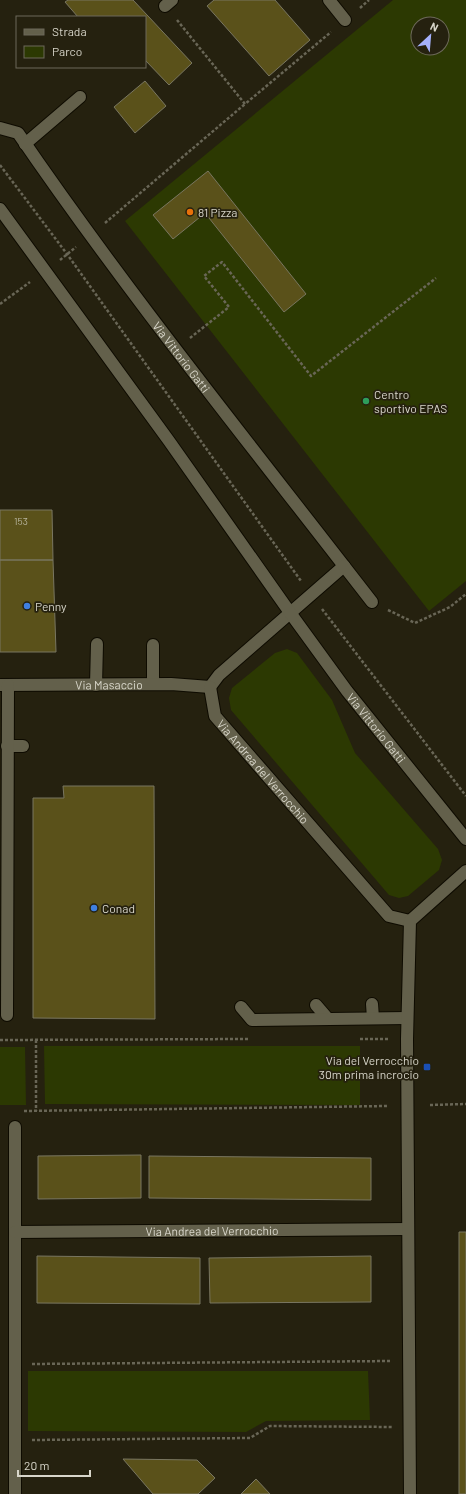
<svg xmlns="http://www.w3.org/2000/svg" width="466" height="1494" viewBox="0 0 466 1494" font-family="Barlow,sans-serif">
<rect width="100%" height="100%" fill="#25210f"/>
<path fill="#2c3902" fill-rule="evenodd" d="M393,0H466V581L429,611L125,221ZM418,24H442V48H418Z
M287,649L297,653L332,700L355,753L438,849L442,860L439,870L408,896L399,898L389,895L231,710L229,698L232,688L275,653Z
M44,1046H360V1105L45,1104Z
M0,1047H25L26,1105H0Z
M28,1371H368L370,1420L266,1421L246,1432L28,1431Z"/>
<path fill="#5a511a" stroke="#797661" d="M68,0H133L192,63L169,85L145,60V17H78L65,2Z
M214,0H275L310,40L269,76L207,6Z
M145,81L166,106L135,133L114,107Z
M208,171L306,294L284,312L205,213L173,239L153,215Z
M0,510H52L53,560H0Z
M0,560H53L56,652H0Z
M63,786H154L155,1019L33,1018V798H64Z
M141,1155V1198L38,1199V1156Z
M149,1156L371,1158V1200L149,1198Z
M459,1232H466V1494H459Z
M37,1256L200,1258V1304L37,1303Z
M371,1256V1302L210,1303L209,1258Z
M123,1459L197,1460L215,1478L198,1494H153Z
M256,1479L270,1494H241Z"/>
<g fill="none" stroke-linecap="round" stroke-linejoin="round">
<g stroke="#0e0b00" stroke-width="14">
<g id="minor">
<path d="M329,0L345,20"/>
<path d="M165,6L172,0"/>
<path id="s1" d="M0,128L18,133C120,282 233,423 344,566L219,675L210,687"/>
<path d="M25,144L80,97"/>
<path id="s2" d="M0,209L169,441L291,614L347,691L466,839"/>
<path d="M344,566L372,602"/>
<path d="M153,645V684"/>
<path id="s3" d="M1,685L171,684L210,687"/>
<path d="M96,685L97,644"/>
<path id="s4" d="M210,687L215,716L389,916L410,921"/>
<path d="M7,746H23"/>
<path d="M372,1004L373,1018"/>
<path d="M316,1005L328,1019"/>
<path d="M241,1007L252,1020L407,1018"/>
<path d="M7,1015L8,685"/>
<path d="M15,1127V1494"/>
<path id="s5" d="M15,1232L408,1229"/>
<path d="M410,1494L407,1039L410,921L466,871"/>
</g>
</g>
<path stroke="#696656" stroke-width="2.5" stroke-dasharray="3 2" stroke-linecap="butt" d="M360,8L369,0
M177,20L245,104L331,32
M0,165L67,254L301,581
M105,223L245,104
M60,260L76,247
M0,304L30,282
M190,338L229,307L204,276L222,262L311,376L436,278
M322,609L466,796
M388,610L415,623L450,607L466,594
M360,1039H389
M0,1040L249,1039
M36,1040V1111
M430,1105L466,1104
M24,1111L388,1106
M32,1364L391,1361
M32,1440L250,1438L270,1426L392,1427"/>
<use href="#minor" stroke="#63604b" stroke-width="12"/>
</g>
<circle fill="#e8710a" stroke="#25210f" stroke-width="1.5" cx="190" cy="212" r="4"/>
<circle fill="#2e9e5b" stroke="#25210f" stroke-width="1.5" cx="366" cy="401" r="4"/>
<g fill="#3f7fe0" stroke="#25210f" stroke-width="1.5">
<circle cx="27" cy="606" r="4"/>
<circle cx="94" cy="908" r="4"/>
</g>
<rect fill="#1a4fb4" stroke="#25210f" stroke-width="1.5" x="423" y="1063" width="8" height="8" rx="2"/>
<g text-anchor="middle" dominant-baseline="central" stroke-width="3.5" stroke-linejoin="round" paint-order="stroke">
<g font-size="10" fill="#b8b59e">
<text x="21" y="521">153</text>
</g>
<g font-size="12" fill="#d8d6ca" stroke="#25210f" text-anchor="start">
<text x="198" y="212">81 Pizza</text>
<text x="374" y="394">Centro<tspan x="374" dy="14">sportivo EPAS</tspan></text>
<text x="35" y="606">Penny</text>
<text x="102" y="908">Conad</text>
<text x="419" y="1060" text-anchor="end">Via del Verrocchio<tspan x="419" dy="14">30m prima incrocio</tspan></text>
</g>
<g font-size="12" fill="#d8d6ca" stroke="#25210f">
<text stroke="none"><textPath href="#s1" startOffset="296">Via Vittorio Gatti</textPath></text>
<text stroke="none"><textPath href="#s3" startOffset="108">Via Masaccio</textPath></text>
<text stroke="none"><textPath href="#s2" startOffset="641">Via Vittorio Gatti</textPath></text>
<text stroke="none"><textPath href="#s4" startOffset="103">Via Andrea del Verrocchio</textPath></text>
<text stroke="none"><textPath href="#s5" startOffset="197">Via Andrea del Verrocchio</textPath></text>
</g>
</g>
<rect x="16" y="16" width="130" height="52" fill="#25210f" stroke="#6d695a"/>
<rect x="24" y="29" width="20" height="6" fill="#63604b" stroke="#6d695a"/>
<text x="52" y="36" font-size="12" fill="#d8d6ca">Strada</text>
<rect x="24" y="46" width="20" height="12" fill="#2c3902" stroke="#6d695a"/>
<text x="52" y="56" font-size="12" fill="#d8d6ca">Parco</text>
<g transform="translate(430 36) rotate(26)"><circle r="19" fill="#25210f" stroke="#6d695a"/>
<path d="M0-3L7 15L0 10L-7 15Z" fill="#a5b1fc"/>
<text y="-6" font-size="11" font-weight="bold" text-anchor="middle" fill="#d8d6ca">N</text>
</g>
<path d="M18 1470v6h72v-6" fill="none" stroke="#d8d6ca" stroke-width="2"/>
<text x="24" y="1470" font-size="12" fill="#d8d6ca" stroke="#25210f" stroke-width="3" paint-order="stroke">20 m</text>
</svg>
